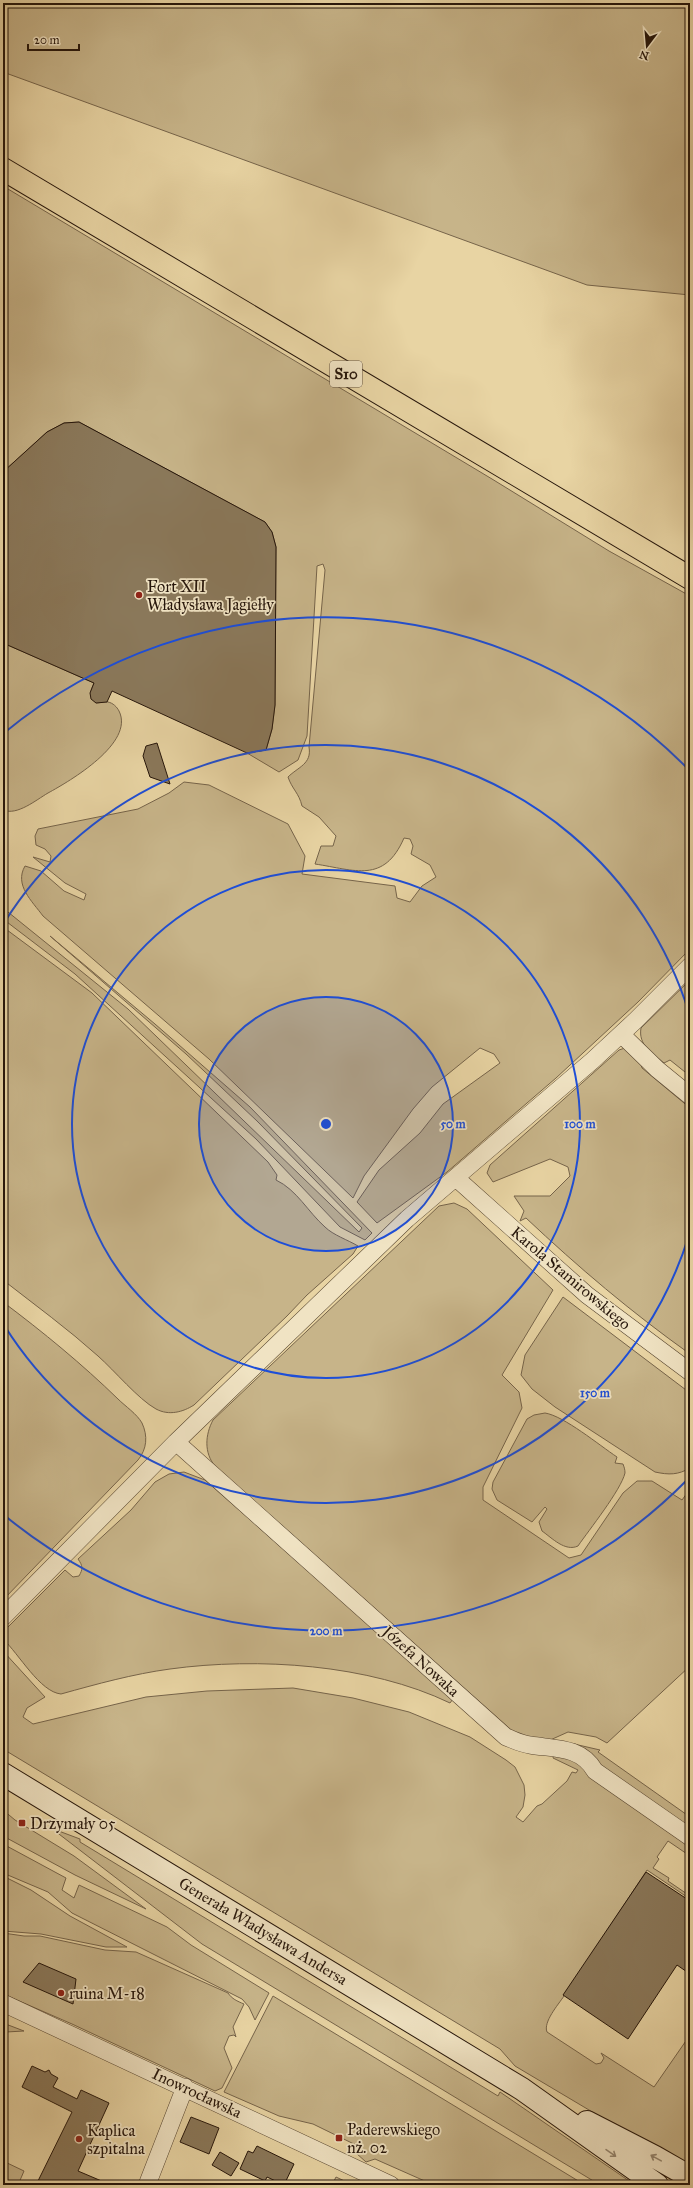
<svg xmlns="http://www.w3.org/2000/svg" width="693" height="2188" viewBox="0 0 693 2188" font-family="'IM FELL Great Primer',serif">
<rect width="100%" height="100%" fill="#e8d4a3"/>
<filter id="stains"><feTurbulence type="fractalNoise" baseFrequency=".005" numOctaves="4"/><feColorMatrix values="0 0 0 0 .2 0 0 0 0 .09 0 0 0 0 .02 0 0 0 .5 -.17"/></filter>
<radialGradient id="worn" r=".72"><stop offset=".6" stop-color="#630" stop-opacity="0"/><stop offset="1" stop-color="#630" stop-opacity=".3"/></radialGradient>
<path fill="#c7b489" stroke="#76644a" d="M3,3H690V295L587,285L3,72Z
M3,186L492,479L609,551L690,596V949L638,1002L556,1078L447,1172L377,1223L357,1202L379,1170L420,1133L443,1104L500,1063L494,1054L480,1048L432,1087L413,1109L364,1176L353,1198L209,1059L43,916C32,901 14,885 25,866L41,871L64,891L84,900L86,894L65,883L33,857L50,862L51,856L45,849L36,845L35,836L38,829L138,809L169,793L184,782L209,785L288,824L305,856L302,874L395,886L397,898L410,902L422,886L436,877L430,865L411,854L413,846L410,839L404,838C384,884 355,870 315,864L321,846H333L336,836L319,817L302,806C299,793 292,789 288,777C298,767 312,764 309,747L325,570L323,564L317,566L307,736L298,760L279,772L247,753L266,750L272,729L275,705L276,547L272,532L265,522L79,422L64,423L47,432L3,472Z
M3,643L94,683C90,692 88,696 96,703C100,703 104,701 108,702C113,703 117,707 119,711C135,743 70,781 48,793C36,800 17,816 3,810Z
M3,908L128,1009L359,1232L362,1228L257,1121L186,1054L50,936L155,1024L250,1107L372,1233L365,1240L340,1227L256,1139L75,974L3,919Z
M3,927L92,993L268,1162L277,1175L276,1180C297,1190 308,1212 325,1227C333,1235 348,1240 358,1246L353,1254L307,1295L287,1316L194,1405C183,1412 169,1416 156,1409C138,1399 115,1371 98,1356C68,1329 35,1305 3,1280Z
M690,980V1076L670,1060L664,1063C652,1053 638,1045 641,1028Z
M625,1048L639,1058L642,1068L690,1108V1354C631,1312 578,1267 526,1218L520,1221L524,1211L514,1196H550L570,1176L568,1167L550,1159L493,1182L487,1173L490,1165L619,1050Z
M454,1203L467,1209L553,1290L502,1375L519,1392L522,1408L483,1487V1500L569,1558L581,1555L623,1493L637,1481H652L682,1500L690,1489V1666L607,1743L596,1737L568,1732L548,1741L518,1736L215,1466C204,1453 205,1435 213,1420L439,1206Z
M563,1297L690,1393V1468C678,1475 669,1475 655,1472L555,1407L532,1389L521,1375L525,1355Z
M3,1302C43,1332 82,1364 118,1399C125,1406 137,1414 142,1423C148,1436 147,1449 138,1460L3,1600Z
M545,1413C564,1416 599,1445 617,1457L615,1463L623,1464C624,1467 625,1469 625,1473C621,1490 589,1530 578,1546C565,1552 552,1538 542,1531L539,1522L547,1509L545,1507L532,1522L497,1500L492,1489L493,1482L527,1419L534,1415Z
M184,1472L205,1480L453,1699L450,1703C369,1664 258,1657 170,1669C133,1674 97,1684 61,1694C40,1692 19,1654 3,1639V1632L65,1570L73,1577L79,1576C83,1569 83,1566 78,1559L131,1510L155,1482L169,1474Z
M3,1651L45,1697L27,1708L23,1717L33,1724L146,1697L207,1691L293,1688L353,1698L409,1712L470,1737L506,1760L515,1767L524,1785L525,1795L523,1807L516,1817L523,1822L537,1806L542,1804L567,1781L572,1772L576,1773L578,1770L553,1758L554,1754L574,1744L600,1750L598,1752L690,1817V1856L668,1841L657,1857L659,1859L653,1868L669,1878L668,1881L690,1896V1899L647,1870L564,1996C558,2005 543,2022 547,2032L596,2064L601,2063L604,2058L601,2053L654,2087L690,2035V2170L515,2066L500,2049L3,1749Z
M3,1810L15,1820L74,1856L146,1909L75,1875L3,1836Z
M56,1830L80,1839V1842L498,2096L500,2092L635,2185H600L202,1944L55,1831Z
M3,1844L66,1878L62,1890L74,1898L79,1885L167,1927L191,1945L269,1993L255,2020L249,2007L242,1999L72,1913L48,1892L3,1873Z
M3,1876L31,1890L70,1916L127,1947H106L41,1934L3,1931Z
M3,1933L24,1936H40L105,1950L136,1952L228,1993C232,1999 237,2001 244,2004L233,2027L236,2037L234,2035L229,2036L224,2048L232,2068L222,2088L215,2091L72,2024L3,1994Z
M273,1996L585,2185H428L427,2182L375,2159L366,2162L356,2153L358,2146L313,2124L279,2116L224,2092Z
M3,2023L24,2031L6,2032L3,2036Z
M3,2161L24,2171L18,2185H3Z
M336,2177L353,2185H332Z"/>
<path fill="#8a785a" stroke="#25150a" d="M79,422L265,522L272,532L276,547L275,705L272,729L266,750L247,753L112,691L107,702L96,703L91,699L90,693L94,683L3,643V472L47,432L64,423Z
M157,743L170,784L150,777L143,756L146,746Z
M646,1872L690,1901V1974L677,1965L628,2039L563,1995Z
M39,1963L76,1979L73,2004L23,1982Z
M32,2066L45,2072L49,2070L51,2074L58,2078L53,2087L77,2099L81,2090L109,2103L78,2171L111,2185H36L72,2112L22,2087Z
M191,2117L219,2128L209,2154L180,2142Z
M257,2146L294,2164L284,2185L267,2177L265,2181L240,2169L248,2151L253,2153Z
M220,2152L239,2163L231,2176L212,2165Z"/>
<g fill="none" stroke-linecap="round" stroke-linejoin="round">
<g stroke="#564530" stroke-width="18">
<path id="minor" d="M621,1034L657,1069L690,1096
M456,1178L587,1295L690,1372
M176,1442L506,1737C514,1740 521,1744 530,1745C554,1749 581,1746 595,1771L690,1837
M3,1617L176,1442L407,1219L592,1061L635,1021L690,966
M3,2003L391,2185
M147,2185L185,2087"/>
</g>
<g stroke="#25150a" stroke-width="24">
<path id="secondary" d="M3,1774L522,2089L657,2185
M587,2122L655,2157L690,2177"/>
</g>
<g stroke="#25150a" stroke-width="24">
<path id="trunk" d="M3,169L690,578"/>
</g>
<use href="#minor" stroke="#f0e3c3" stroke-width="17"/>
<use href="#secondary" stroke="#f0e3c3" stroke-width="22"/>
<use href="#trunk" stroke="#e8d4a3" stroke-width="22"/>
</g>
<defs><path id="oneway-shaft" d="M-6 0H5M1.5-3L5.5 0L1.5 3" fill="none" stroke-width="1.6" stroke-linecap="round" stroke-linejoin="round"/></defs>
<g stroke="#958670">
<use href="#oneway-shaft" transform="translate(611 2153) rotate(35)"/>
<use href="#oneway-shaft" transform="translate(656 2158) rotate(-151)"/>
</g>
<circle cx="326" cy="1124" r="127" fill="#1d4ed8" fill-opacity=".12"/>
<g fill="none" stroke="#1d4ed8" stroke-width="2">
<circle cx="326" cy="1124" r="127"/>
<circle cx="326" cy="1124" r="254"/>
<path d="M689 1235A380 380 0 0 1 4 1325M4 923A380 380 0 0 1 689 1013"/>
<path d="M688 1479A507 507 0 0 1 4 1515M4 733A507 507 0 0 1 688 769"/>
</g>
<g fill="#8f2418" stroke="#f0e3c3" stroke-width="1.5">
<circle cx="139" cy="595" r="4"/>
<rect x="18" y="1819" width="8" height="8" rx="2"/>
<circle cx="61" cy="1993" r="4"/>
<rect x="335" y="2134" width="8" height="8" rx="2"/>
<circle cx="79" cy="2139" r="4"/>
</g>
<g text-anchor="middle" dominant-baseline="central" stroke-width="3.5" stroke-linejoin="round" paint-order="stroke">
<rect fill="#f0e3c3" stroke="#625342" stroke-width="1" x="330" y="361" width="32" height="26" rx="3"/>
<g font-size="15" font-weight="bold" fill="#25150a">
<text x="346" y="374">S10</text>
</g>
<g font-size="16" fill="#25150a" stroke="#f0e3c3" text-anchor="start">
<text x="147" y="586">Fort XII<tspan x="147" dy="18">Władysława Jagiełły</tspan></text>
<text x="30" y="1823">Drzymały 05</text>
<text x="69" y="1993">ruina M-18</text>
<text x="347" y="2129">Paderewskiego<tspan x="347" dy="18">nż. 02</tspan></text>
<text x="87" y="2130">Kaplica<tspan x="87" dy="18">szpitalna</tspan></text>
</g>
<g font-size="16" fill="#25150a" stroke="#f0e3c3">
<text transform="translate(571 1278) rotate(40)">Karola Stamirowskiego</text>
<text transform="translate(421 1661) rotate(42)">Józefa Nowaka</text>
<text transform="translate(263 1931) rotate(31)">Generała Władysława Andersa</text>
<text transform="translate(197 2093) rotate(25)">Inowrocławska</text>
</g>
</g>
<circle cx="326" cy="1124" r="6" fill="#1d4ed8" stroke="#f0e3c3" stroke-width="2"/>
<g font-size="12" text-anchor="middle" font-weight="bold" fill="#1d4ed8" stroke="#f0e3c3" stroke-width="3.5" stroke-linejoin="round" paint-order="stroke">
<text x="453" y="1128">50 m</text>
<text x="580" y="1128">100 m</text>
<text x="595" y="1397">150 m</text>
<text x="326" y="1635">200 m</text>
</g>
<rect width="693" height="2188" fill="none" stroke="#e8d4a3" stroke-width="16"/>
<rect x="4" y="4" width="685" height="2180" fill="none" stroke="#25150a" stroke-width="2"/>
<rect x="8" y="8" width="677" height="2172" fill="none" stroke="#25150a"/>
<g transform="translate(647 46) rotate(196)" stroke="#f0e3c3" stroke-width="3" paint-order="stroke">
<path d="M0-3L7 15L0 10L-7 15Z" fill="#25150a"/>
<text y="-6" font-size="11" font-weight="bold" text-anchor="middle" fill="#25150a">N</text>
</g>
<path d="M28 44v6h51v-6" fill="none" stroke="#25150a" stroke-width="2"/>
<text x="34" y="44" font-size="12" fill="#25150a" stroke="#f0e3c3" stroke-width="3" paint-order="stroke">20 m</text>
<rect width="100%" height="100%" filter="url(#stains)"/>
<rect width="100%" height="100%" fill="url(#worn)"/>
</svg>
